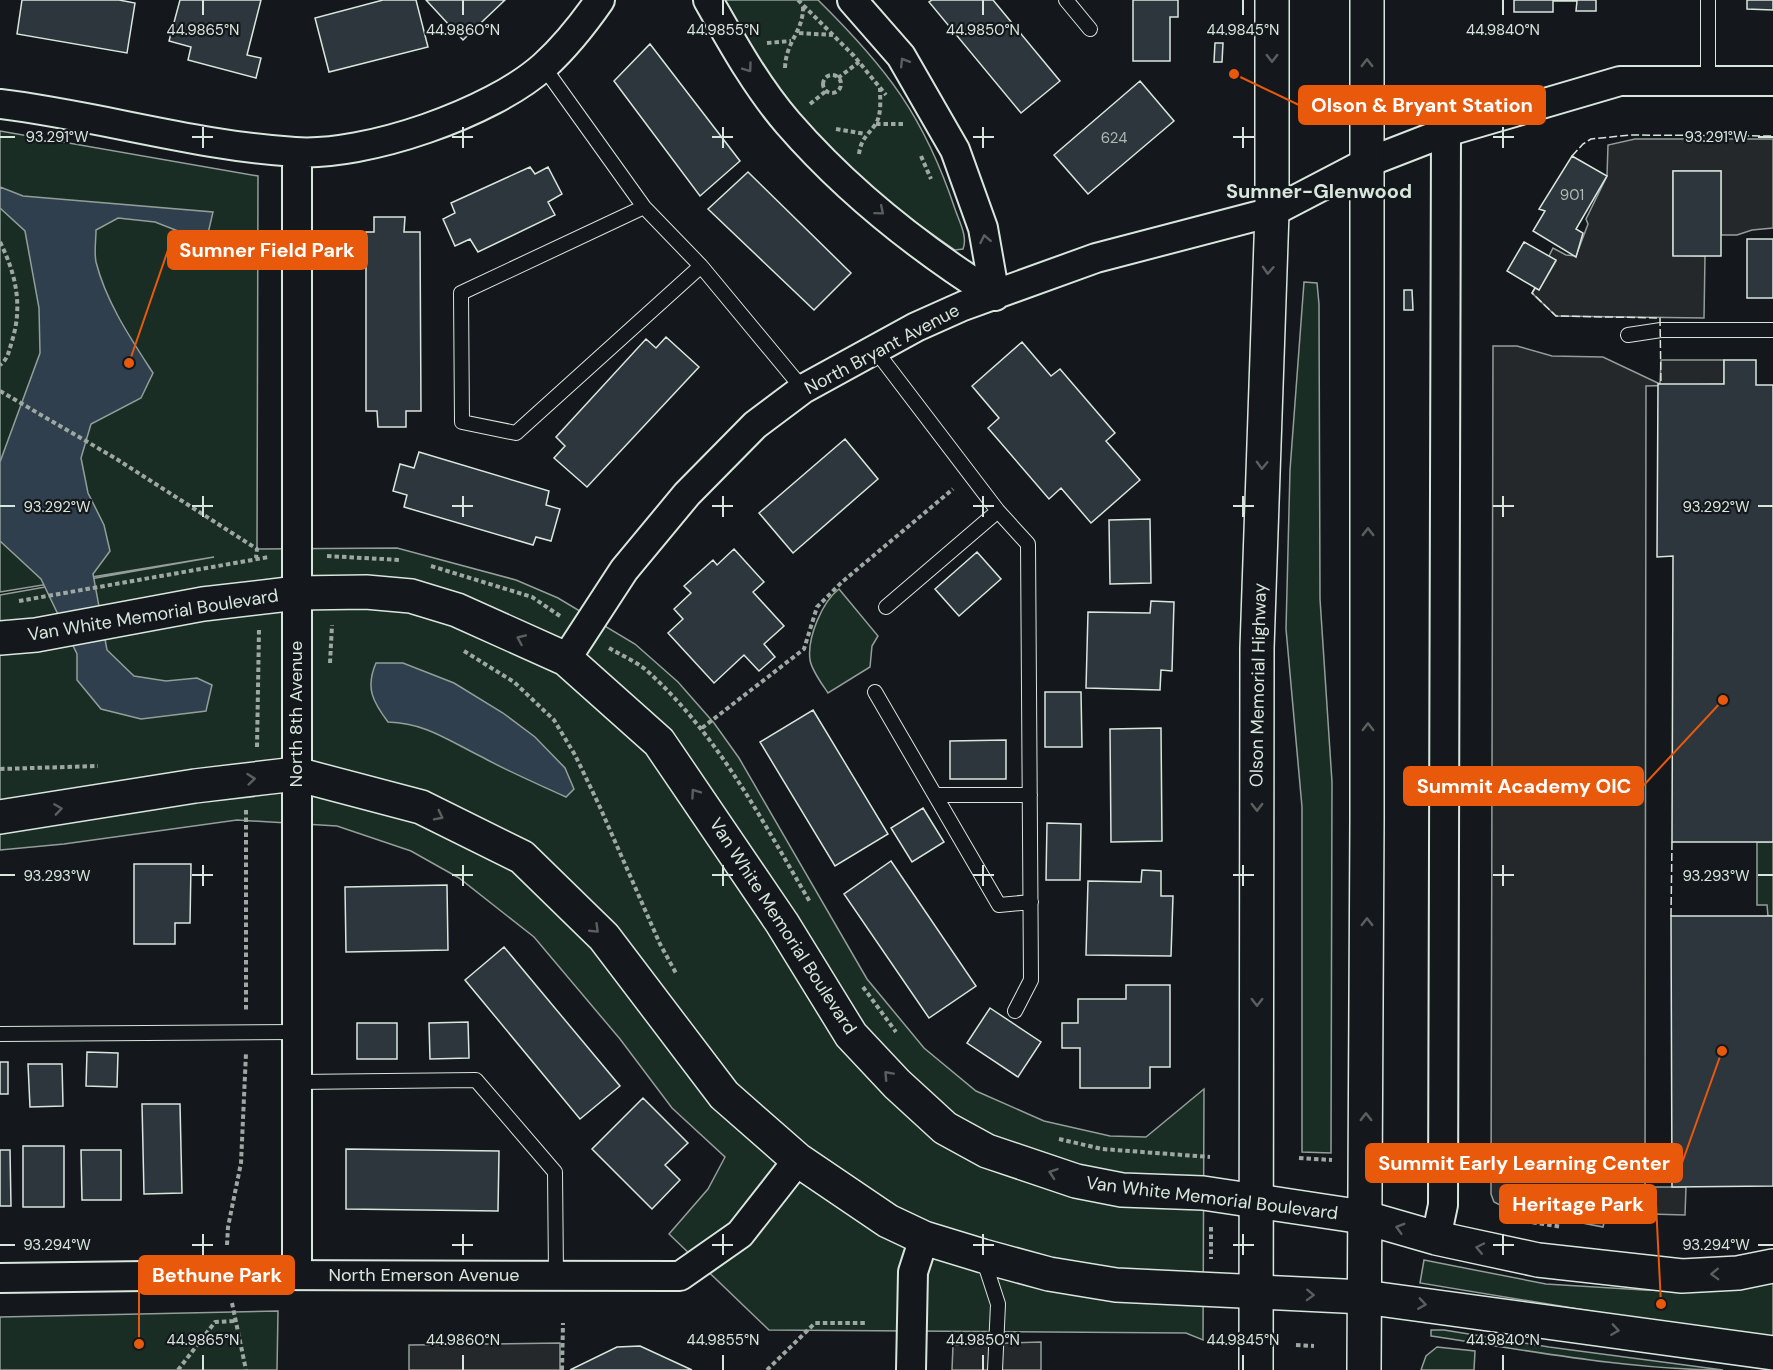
<svg xmlns="http://www.w3.org/2000/svg" width="1773" height="1370" viewBox="0 0 1773 1370" font-family="'DM Sans',sans-serif">
<rect width="100%" height="100%" fill="#14181c"/>
<path fill="#1a2d24" stroke="#939e99" stroke-width="1.5" d="M724,0H818C887,68 924,116 955,209C959,221 968,237 963,249L955,250C887,204 832,159 781,94C759,66 742,31 724,0Z
M0,131L258,176L257,549L397,548L516,580L558,598L635,644L678,682L714,723L739,758L867,979L924,1048L976,1091L1044,1121L1110,1136L1146,1137L1204,1089L1203,1340L1186,1333L769,1330L669,1234L708,1189L725,1157L672,1108L620,1039L534,937L459,878L411,851L337,826L237,820L64,844L0,850V595L214,557L0,592Z
M1304,282L1317,283L1319,304L1320,599L1332,782L1331,1153L1302,1152V807L1286,629L1290,470Z
M839,589L878,636L872,646L870,667L828,693C822,684 812,671 810,660C807,638 822,602 839,589Z
M1757,842H1773V916H1768L1767,905H1757Z
M1424,1260L1546,1284L1644,1290L1711,1291L1773,1282V1341L1420,1283Z
M278,1311L277,1370H0V1317Z
M1431,1330H1444L1549,1347L1723,1370C1627,1370 1527,1350 1431,1336Z
M1437,1347L1475,1351L1474,1370H1421L1426,1356Z"/>
<path fill="#24282b" stroke="#939e99" stroke-width="1.5" d="M1635,139H1773V228L1752,230L1737,235H1721V171H1673V255L1705,256L1704,318L1556,316L1532,293L1535,288L1539,290L1556,261L1549,256L1553,248L1566,255L1576,256L1588,224L1586,219L1607,176L1608,145Z
M1493,346H1517L1552,356L1603,357L1660,384L1661,360H1724V384L1646,386L1645,1187H1686L1685,1215L1649,1214L1608,1204L1603,1227L1506,1208L1494,1202L1491,1194Z
M1041,1342V1370H952L953,1345Z
M560,1343V1370H409V1345Z"/>
<path fill="#2f3f4d" stroke="#939e99" stroke-width="1.5" d="M0,187L23,196L213,212L206,242L155,222L118,218L96,230C96,240 94,252 96,262C106,302 131,339 153,373L141,398L91,424L81,458L88,493L104,525L110,551L93,574L107,650L134,676L166,681L197,678L212,685L206,711L141,719L101,709L77,680V654L41,579L0,541V462L40,353L39,308L25,231L0,208Z
M376,663H403L454,683L503,713L535,737L565,768L574,789L566,797C538,784 509,772 482,757C449,741 426,723 388,722C373,702 365,688 376,663Z"/>
<path fill="#2c363c" stroke="#d8e6dc" stroke-width="1.5" d="M22,0H119L135,3L127,53L17,34Z
M180,0H261L247,55L261,58L256,78L188,60L191,47L169,41Z
M383,0H416L428,47L329,72L315,18Z
M426,0H505L463,40Z
M932,0H993L1060,81L1021,113L929,2Z
M1133,0H1178V17H1170V61H1133Z
M1514,0H1596V11H1576L1577,1H1553V12H1514Z
M1747,0H1773V10L1747,9Z
M1215,43H1223L1222,62H1214Z
M650,44L740,161L700,196L614,81Z
M1140,81L1174,121L1088,194L1054,155Z
M1572,156L1607,176L1576,229L1583,233L1576,257L1533,231L1545,211L1539,209Z
M530,167L535,174L548,167L562,194L548,202L555,215L478,252L470,239L455,246L443,219L455,213L451,203Z
M1673,171H1721V256H1673Z
M748,172L851,273L814,310L708,209Z
M374,217H405L404,232H420L421,411H406V427H378L377,411H366V232H374Z
M1747,239H1773V298H1747Z
M1524,242L1556,260L1539,290L1507,271Z
M1404,290H1412L1413,310H1404Z
M666,337L699,367L587,487L554,458L565,446L556,437L646,339L656,348Z
M1022,342L1051,376L1060,369L1115,433L1106,441L1140,480L1091,523L1061,488L1049,499L988,428L999,418L972,386Z
M1724,360H1756V385H1773V842H1672L1673,556L1657,557L1658,384H1724Z
M845,439L878,479L793,553L759,513Z
M419,452L549,491L546,505L560,509L551,541L536,537L533,545L404,507L407,495L393,491L400,464L414,468Z
M1150,519L1151,583L1110,584L1109,520Z
M734,549L764,582L753,592L784,626L764,644L775,657L759,671L744,655L714,683L668,633L683,619L674,609L691,593L684,586L713,560L717,565Z
M977,552L1001,579L959,616L935,589Z
M1151,601L1174,602L1172,671L1161,670L1160,690L1086,688L1088,612L1150,613Z
M1045,692H1081L1082,747H1045Z
M813,710L888,834L835,866L760,742Z
M1161,728L1162,841L1111,842L1110,729Z
M1006,740V779H950V741Z
M923,808L944,842L912,862L891,828Z
M1047,823L1081,824L1080,880H1046Z
M891,861L976,986L929,1018L844,894Z
M134,864H191L190,923H175V944H134Z
M1142,870L1161,871V896H1173L1171,956L1086,955L1088,881L1141,882Z
M447,885L448,950L346,952L345,887Z
M1671,916H1773V1186L1672,1187Z
M504,947L620,1086L580,1119L465,980Z
M1126,985H1170V1067H1150V1088H1080V1048H1062V1023H1078V999H1126Z
M990,1008L1041,1042L1018,1077L967,1043Z
M468,1022L469,1058L430,1059L429,1023Z
M357,1023H397V1059H357Z
M87,1052L118,1053L117,1087L86,1086Z
M0,1062H8V1094H0Z
M28,1064H62L63,1106L30,1107Z
M643,1098L688,1143L665,1165L680,1180L652,1209L592,1149Z
M142,1104H180L182,1193L144,1194Z
M23,1146H64V1207H23Z
M346,1149L499,1151L498,1211L346,1209Z
M0,1150H10L11,1206H0Z
M81,1150H121V1200H82Z
M640,1346L692,1370H570L617,1347Z"/>
<g fill="none" stroke-linecap="round" stroke-linejoin="round">
<g stroke="#d8e6dc" stroke-width="16">
<path id="service" d="M1066,0L1090,29
M1708,0V80
M543,66L644,207L461,293L462,422L516,433L701,266L803,389
M644,207L701,266
M1628,335L1661,330H1773
M876,351L998,511
M886,607L998,511L1028,544L1031,980L1015,1011
M875,692L999,905L1031,902
M935,795H1030
M0,1034L296,1032
M297,1082L476,1080L555,1172L556,1275
M983,1258L998,1304L995,1370"/>
</g>
<g stroke="#d8e6dc" stroke-width="32">
<path id="minor" d="M708,0C732,42 756,86 788,123C847,191 919,248 995,296
M852,0L901,56L955,150L983,228L995,296
M0,104C99,116 196,146 295,152C365,157 492,113 544,66C565,47 584,23 600,0
M297,153V1275
M566,659L624,570L687,494L755,425L803,389L916,327L963,306L1096,258L1272,212L1366,163L1446,132L1620,81H1773
M1436,1238L1443,1205L1446,132
M0,1278L218,1275L680,1276L740,1234L798,1160
M911,1370L913,1272L924,1238"/>
</g>
<g stroke="#d8e6dc" stroke-width="36">
<path id="tertiary" d="M0,638L36,635L203,604L297,593L366,592L411,596L457,610L566,659L659,742L782,923L851,1035L897,1084L945,1128L987,1151L1076,1181L1122,1190L1203,1193L1363,1217L1436,1238L1538,1260L1682,1276L1738,1273L1773,1266
M0,817L195,786L296,774L421,807L522,857L604,937L724,1095L798,1160L888,1221L924,1238L983,1256L1049,1274L1116,1285L1364,1297L1773,1353"/>
</g>
<g stroke="#d8e6dc" stroke-width="36">
<path id="primary" d="M1256,1370L1257,648L1272,212V0
M1364,1370L1367,820V0"/>
</g>
<path stroke="#9da8a2" stroke-width="4" stroke-dasharray="4.5 3" stroke-linecap="butt" d="M798,0L854,56L886,95
M799,33L833,35
M767,43L791,41
M785,68C786,40 804,32 803,5
M823 84a9 9 0 1 1 18 0a9 9 0 1 1-18 0Z
M838,78L859,62
M810,104L826,91
M876,124H904
M836,129L865,134
M859,154C861,139 867,136 875,125C882,115 880,100 880,88
M921,156L931,179
M0,242C16,274 23,306 12,341C9,351 8,359 0,365
M0,391L115,458L257,549L256,558
M327,556L400,560
M431,566L532,597L560,616
M19,601L269,557
M609,648C621,655 635,661 645,669C718,734 761,819 810,902
M464,651L514,682L554,720L575,755L599,805L660,944L677,975
M330,663L332,625
M702,728L804,649L817,607L842,582L953,489
M257,747L259,629
M0,769L98,766
M246,810V1010
M863,987L896,1032
M1059,1139L1102,1149L1210,1157
M1299,1158L1332,1160
M1525,1221L1562,1227
M1211,1227V1259
M227,1245L228,1227L241,1163L246,1053
M232,1303L246,1370
M1296,1345L1314,1346
M178,1370L215,1322L234,1321
M562,1370L563,1323
M767,1370L815,1323H866"/>
<use href="#service" stroke="#14181c" stroke-width="14"/>
<use href="#minor" stroke="#14181c" stroke-width="28"/>
<use href="#tertiary" stroke="#14181c" stroke-width="33"/>
<use href="#primary" stroke="#14181c" stroke-width="33"/>
<path stroke="#d8e6dc" stroke-width="1.5" stroke-dasharray="8 3" stroke-linecap="butt" d="M1572,156L1583,144L1591,139L1630,135L1773,136
M1535,288L1532,293L1556,316L1660,318L1661,384
M1671,916L1672,842"/>
</g>
<defs><path id="oneway-chevron" d="M-2-3.5L2.5 0L-2 3.5" fill="none" stroke-width="1.6" stroke-linecap="round" stroke-linejoin="round" transform="scale(1.5)"/></defs>
<g stroke="#59605f">
<use href="#oneway-chevron" transform="translate(1272 58) rotate(90)"/>
<use href="#oneway-chevron" transform="translate(904 62) rotate(-122)"/>
<use href="#oneway-chevron" transform="translate(1367 63) rotate(-90)"/>
<use href="#oneway-chevron" transform="translate(748 68) rotate(54)"/>
<use href="#oneway-chevron" transform="translate(880 211) rotate(40)"/>
<use href="#oneway-chevron" transform="translate(985 239) rotate(-101)"/>
<use href="#oneway-chevron" transform="translate(1268 270) rotate(93)"/>
<use href="#oneway-chevron" transform="translate(1262 465) rotate(92)"/>
<use href="#oneway-chevron" transform="translate(1368 532) rotate(-90)"/>
<use href="#oneway-chevron" transform="translate(521 639) rotate(-156)"/>
<use href="#oneway-chevron" transform="translate(1368 727) rotate(-90)"/>
<use href="#oneway-chevron" transform="translate(251 779) rotate(-6)"/>
<use href="#oneway-chevron" transform="translate(695 793) rotate(-125)"/>
<use href="#oneway-chevron" transform="translate(1257 807) rotate(90)"/>
<use href="#oneway-chevron" transform="translate(58 809) rotate(-8)"/>
<use href="#oneway-chevron" transform="translate(439 816) rotate(27)"/>
<use href="#oneway-chevron" transform="translate(1367 922) rotate(-90)"/>
<use href="#oneway-chevron" transform="translate(595 929) rotate(44)"/>
<use href="#oneway-chevron" transform="translate(1257 1002) rotate(90)"/>
<use href="#oneway-chevron" transform="translate(888 1075) rotate(-133)"/>
<use href="#oneway-chevron" transform="translate(1366 1117) rotate(-90)"/>
<use href="#oneway-chevron" transform="translate(1053 1173) rotate(-161)"/>
<use href="#oneway-chevron" transform="translate(1400 1228) rotate(-164)"/>
<use href="#oneway-chevron" transform="translate(1480 1248) rotate(-168)"/>
<use href="#oneway-chevron" transform="translate(1715 1274) rotate(178)"/>
<use href="#oneway-chevron" transform="translate(1310 1295) rotate(2)"/>
<use href="#oneway-chevron" transform="translate(1422 1304) rotate(8)"/>
<use href="#oneway-chevron" transform="translate(1615 1330) rotate(8)"/>
</g>
<path fill="none" stroke="#d8e6dc" stroke-width="2" d="M203,0V15M463,0V15M723,0V15M983,0V15M1243,0V15M1503,0V15M203,127V148M463,127V148M723,127V148M983,127V148M1243,127V148M1503,127V148M0,137H15M192,137H213M452,137H473M712,137H733M973,137H994M1233,137H1254M1493,137H1514M1758,137H1773M203,496V517M463,496V517M723,496V517M983,496V517M1243,496V517M1503,496V517M0,506H15M192,506H213M452,506H473M712,506H733M973,506H994M1233,506H1254M1493,506H1514M1758,506H1773M203,865V886M463,865V886M723,865V886M983,865V886M1243,865V886M1503,865V886M0,875H15M192,875H213M452,875H473M712,875H733M973,875H994M1233,875H1254M1493,875H1514M1758,875H1773M203,1234V1255M463,1234V1255M723,1234V1255M983,1234V1255M1243,1234V1255M1503,1234V1255M0,1245H15M192,1245H213M452,1245H473M712,1245H733M973,1245H994M1233,1245H1254M1493,1245H1514M1758,1245H1773M203,1355V1370M463,1355V1370M723,1355V1370M983,1355V1370M1243,1355V1370M1503,1355V1370"/>
<g text-anchor="middle" dominant-baseline="central" stroke-width="4.5" stroke-linejoin="round" paint-order="stroke">
<g font-size="15" fill="#adbab4">
<text x="1114" y="138">624</text>
<text x="1572" y="195">901</text>
</g>
<g font-size="18" fill="#d8e6dc" stroke="#14181c">
<text transform="translate(882 349) rotate(-28)">North Bryant Avenue</text>
<text transform="translate(153 615) rotate(-9)">Van White Memorial Boulevard</text>
<text transform="translate(1258 685) rotate(-89)">Olson Memorial Highway</text>
<text transform="translate(296 714) rotate(-90)">North 8th Avenue</text>
<text transform="translate(783 926) rotate(57)">Van White Memorial Boulevard</text>
<text transform="translate(1212 1198) rotate(7)">Van White Memorial Boulevard</text>
<text x="424" y="1275">North Emerson Avenue</text>
</g>
<g font-size="20" font-weight="bold" fill="#d8e6dc" stroke="#14181c">
<text x="1319" y="191">Sumner-Glenwood</text>
</g>
</g>
<g font-size="15" text-anchor="middle" fill="#d8e6dc" stroke="#14181c" stroke-width="4.5" stroke-linejoin="round" paint-order="stroke">
<text x="203" y="35">44.9865°N</text>
<text x="463" y="35">44.9860°N</text>
<text x="723" y="35">44.9855°N</text>
<text x="983" y="35">44.9850°N</text>
<text x="1243" y="35">44.9845°N</text>
<text x="1503" y="35">44.9840°N</text>
<text x="1716" y="142">93.291°W</text>
<text x="57" y="142">93.291°W</text>
<text x="1716" y="512">93.292°W</text>
<text x="57" y="512">93.292°W</text>
<text x="1716" y="881">93.293°W</text>
<text x="57" y="881">93.293°W</text>
<text x="1716" y="1250">93.294°W</text>
<text x="57" y="1250">93.294°W</text>
<text x="203" y="1345">44.9865°N</text>
<text x="463" y="1345">44.9860°N</text>
<text x="723" y="1345">44.9855°N</text>
<text x="983" y="1345">44.9850°N</text>
<text x="1243" y="1345">44.9845°N</text>
<text x="1503" y="1345">44.9840°N</text>
</g>
<path fill="none" stroke="#e8590c" stroke-width="2" d="M1234 74L1299 105M129 363L168 250M1723 700L1643 786M1722 1051L1682 1163M1661 1304L1656 1204M139 1344L139 1275"/>
<g fill="#e8590c" stroke="#14181c" stroke-width="2">
<circle cx="1234" cy="74" r="6"/>
<circle cx="129" cy="363" r="6"/>
<circle cx="1723" cy="700" r="6"/>
<circle cx="1722" cy="1051" r="6"/>
<circle cx="1661" cy="1304" r="6"/>
<circle cx="139" cy="1344" r="6"/>
</g>
<g fill="#e8590c" stroke="#e8590c" stroke-width="2">
<rect x="1299" y="86" width="246" height="38" rx="6"/>
<rect x="168" y="231" width="199" height="38" rx="6"/>
<rect x="1404" y="767" width="239" height="38" rx="6"/>
<rect x="1366" y="1144" width="316" height="38" rx="6"/>
<rect x="1500" y="1185" width="156" height="38" rx="6"/>
<rect x="139" y="1256" width="155" height="38" rx="6"/>
</g>
<g font-size="20" text-anchor="middle" font-weight="bold" fill="#fff">
<text x="1422" y="112">Olson &amp; Bryant Station</text>
<text x="267" y="257">Sumner Field Park</text>
<text x="1524" y="793">Summit Academy OIC</text>
<text x="1524" y="1170">Summit Early Learning Center</text>
<text x="1578" y="1211">Heritage Park</text>
<text x="217" y="1282">Bethune Park</text>
</g>
</svg>
